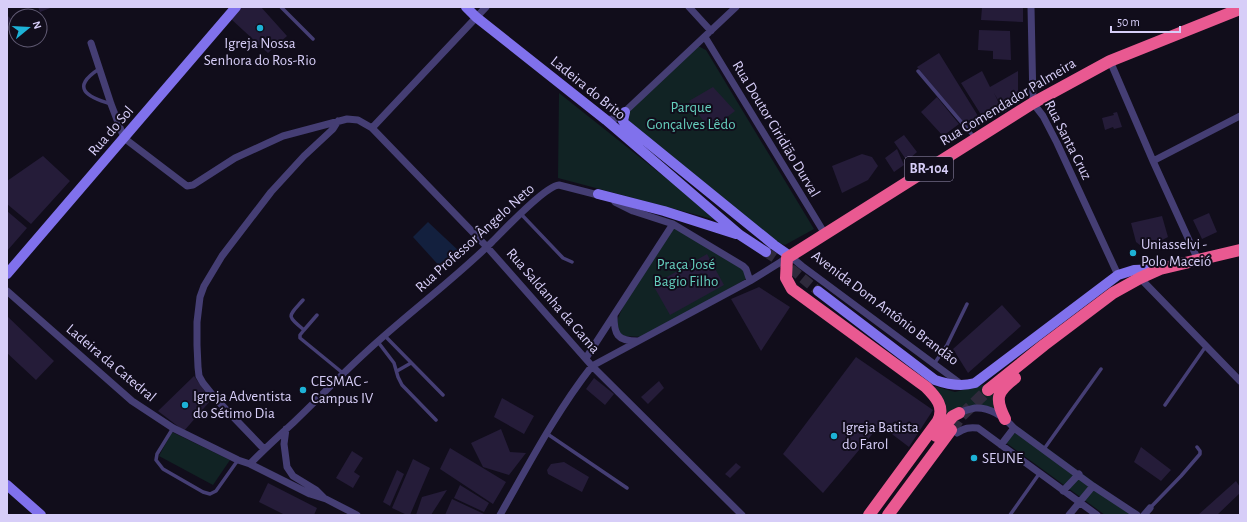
<svg xmlns="http://www.w3.org/2000/svg" width="1247" height="522" viewBox="0 0 1247 522" font-family="'Alegreya Sans',sans-serif">
<rect width="100%" height="100%" fill="#110d1b"/>
<path fill="#112324" d="M698,46L706,50L814,229L785,245L774,242L624,122L623,112Z
M559,93L720,221L558,178Z
M674,226L744,268L746,279L644,337L623,336L618,332L616,326L618,318L630,292Z
M986,384L995,394L997,412C971,405 968,403 944,418V403L934,386L955,392Z
M1020,428L1139,515H1105L1005,442Z
M172,432L230,460L213,485L159,456Z"/>
<path fill="#13203e" d="M428,222L461,253L443,270L413,237Z"/>
<path fill="#251c39" d="M38,7H53L40,12Z
M242,7H261L287,36L268,53L231,19Z
M982,7H1023V22L981,20Z
M7,15L16,24V37L7,29Z
M979,30L1010,31L1011,60L993,59V51L978,50Z
M19,40H31L33,41L27,48Z
M939,53L983,124L971,131L917,67Z
M982,71L990,87L1018,71V102L1005,112L994,93L1003,111L985,121L961,83Z
M713,87L735,111L710,130L689,101Z
M937,97L959,124L943,136L921,112Z
M1117,112L1122,127L1114,129L1113,127L1105,130L1102,118L1114,115L1113,113Z
M904,135L917,152L907,161L894,142Z
M897,149L904,165L894,172L885,158Z
M862,154L872,157L878,166L868,180L842,193L832,166Z
M43,156L70,181L31,224L7,204V181Z
M7,211L27,228L7,251Z
M1209,213L1217,232L1202,239L1193,220Z
M1162,216L1168,237L1145,249L1136,242L1131,223Z
M707,254L724,285L670,315L653,285Z
M759,287L790,307L761,351L731,299Z
M1002,305L1021,326L968,373L953,349Z
M7,316L54,361L36,380L7,353Z
M856,357L933,410L909,447L880,425L823,493L783,454Z
M194,376L211,400L184,431L158,411Z
M594,378L614,394L605,405L586,389Z
M659,381L664,388L648,404L641,397Z
M502,398L534,416L524,434L494,417Z
M501,429L510,452L526,453L509,475L483,467L471,443Z
M1141,447L1171,470L1161,481L1134,462Z
M450,448L506,482L493,504L440,469Z
M352,451L363,458L354,472L360,476L353,488L336,478Z
M413,459L430,468L410,515H407L392,508Z
M564,462L589,477L582,492L548,474L547,470L551,464Z
M736,463L741,467L730,478L725,474Z
M397,470L404,474L390,506L383,502Z
M1236,481L1240,487V493L1217,515H1198Z
M268,483L317,508L314,515H282L283,514L259,502Z
M460,485L489,503L484,512L454,498Z
M447,490L431,515H416L422,497Z
M452,499L484,514V515H445Z"/>
<g fill="none" stroke-linecap="round" stroke-linejoin="round">
<path stroke="#2f2a3c" stroke-width="10" stroke-dasharray="10 5" stroke-linecap="butt" d="M766,252L794,271L818,291"/>
<path stroke="#2f2a3c" stroke-width="12" stroke-dasharray="12 6" stroke-linecap="butt" d="M951,430L961,416L988,390"/>
<path stroke="#453e74" stroke-width="3.5" d="M281,7L313,39
M99,69C70,88 87,97 111,104
M918,71L974,137
M521,214L563,258L572,262
M303,300C288,317 286,315 304,330L300,335V338L344,374
M304,330L317,315
M385,336L443,395
M378,342L394,363L398,377L402,385L436,420
M934,364L947,345L967,304
M397,371L411,363
M1165,405L1206,346
M173,428L157,454L156,460L163,469L203,492L210,494L216,491L238,460
M546,433L627,488
M1044,449L1101,369
M1150,508L1181,476L1200,454V451L1197,447
M1010,515L1039,474"/>
<path stroke="#453e74" stroke-width="7" d="M689,7L711,31
M1031,7L1033,103L1043,116L1057,143L1118,275
M705,37L825,234
M91,43L111,104L124,138L187,186L193,185L235,158L283,136L347,119L358,120L372,128L487,247L592,366L742,515
M1110,61L1153,161L1198,260
M606,120L618,118L736,7
M372,128L486,7
M1153,161L1240,116
M615,202L633,211L673,224L743,266L746,269L750,281
M790,256L802,266L961,384
M1140,278L1240,381
M7,291L132,401L173,428L238,460L250,464L310,494L326,499L357,515
M614,316C614,334 617,341 637,341
M586,358L673,224
M959,413C964,411 970,409 975,408C990,407 1004,417 1014,428L1093,486L1137,515
M286,429L284,444L287,467L293,476L316,490L324,498
M957,433C965,428 969,427 978,428L1097,515
M1001,445L1014,428
M264,449L215,398L203,383L199,376L198,367L197,345V322L200,297L204,286L222,256L271,192L304,156L333,129L338,121
M250,464C264,449 279,436 294,422C318,399 341,375 365,353C406,315 451,282 491,243C503,231 545,186 559,185L602,196
M1063,491L1079,474
M500,515C529,464 556,412 592,366L750,281L787,258
M1069,515L1093,486
M1144,515L1150,508"/>
<path stroke="#8071ec" stroke-width="10" d="M466,7L476,17L606,120L740,235L766,252
M625,112L623,121L625,124L774,245L790,256
M598,194L664,211L736,234
M7,274L236,7
M818,291L935,380C949,385 961,387 975,383L1118,275L1134,270L1158,269
M7,485L41,515"/>
<path stroke="#e95991" stroke-width="12" d="M988,390L1044,345L1113,293L1140,278L1160,269L1240,250
M1005,419C995,399 996,392 1015,378
M936,436L953,416L959,413
M869,515L938,421C945,407 936,397 926,387L792,289L786,278L787,258L1033,103L1110,61L1240,9
M888,515L951,430"/>
</g>
<g fill="#1db2d6" stroke="#110d1b" stroke-width="1.5">
<circle cx="260" cy="28" r="4"/>
<circle cx="1133" cy="253" r="4"/>
<circle cx="303" cy="390" r="4"/>
<circle cx="185" cy="405" r="4"/>
<circle cx="834" cy="436" r="4"/>
<circle cx="974" cy="458" r="4"/>
</g>
<g text-anchor="middle" dominant-baseline="central" stroke-width="4" stroke-linejoin="round" paint-order="stroke">
<rect fill="#110d1b" stroke="#9c94b6" stroke-width="1" x="905" y="157" width="48" height="24" rx="3"/>
<g font-size="14" font-weight="bold" fill="#d7cef8">
<text x="929" y="169">BR-104</text>
</g>
<g font-size="15" fill="#d7cef8" stroke="#110d1b" text-anchor="start">
<text x="260" y="43" text-anchor="middle">Igreja Nossa<tspan x="260" dy="17">Senhora do Ros-Rio</tspan></text>
<text x="1141" y="244">Uniasselvi -<tspan x="1141" dy="17">Polo Maceió</tspan></text>
<text x="311" y="381">CESMAC -<tspan x="311" dy="17">Campus IV</tspan></text>
<text x="193" y="396">Igreja Adventista<tspan x="193" dy="17">do Sétimo Dia</tspan></text>
<text x="842" y="427">Igreja Batista<tspan x="842" dy="17">do Farol</tspan></text>
<text x="982" y="458">SEUNE</text>
</g>
<g font-size="15" fill="#d7cef8" stroke="#110d1b">
<text transform="translate(588 88) rotate(39)">Ladeira do Brito</text>
<text transform="translate(1008 102) rotate(-31)">Rua Comendador Palmeira</text>
<text transform="translate(776 129) rotate(59)">Rua Doutor Ciridião Durval</text>
<text transform="translate(111 131) rotate(-49)">Rua do Sol</text>
<text transform="translate(1068 140) rotate(63)">Rua Santa Cruz</text>
<text transform="translate(475 238) rotate(-42)">Rua Professor Ângelo Neto</text>
<text transform="translate(553 301) rotate(49)">Rua Saldanha da Gama</text>
<text transform="translate(885 308) rotate(37)">Avenida Dom Antônio Brandão</text>
<text transform="translate(111 363) rotate(40)">Ladeira da Catedral</text>
</g>
<g font-size="15" fill="#65cebd" stroke="#110d1b">
<text x="691" y="107">Parque<tspan x="691" dy="17">Gonçalves Lêdo</tspan></text>
<text x="686" y="264">Praça José<tspan x="686" dy="17">Bagio Filho</tspan></text>
</g>
</g>
<rect width="1247" height="522" fill="none" stroke="#d7cef8" stroke-width="16"/>
<g transform="translate(28 28) rotate(72)"><circle r="19" fill="#110d1b" stroke="#605a73"/>
<path d="M0-3L7 15L0 10L-7 15Z" fill="#1db2d6"/>
<text y="-6" font-size="11" font-weight="bold" text-anchor="middle" fill="#d7cef8">N</text>
</g>
<path d="M1111 26v6h69v-6" fill="none" stroke="#d7cef8" stroke-width="2"/>
<text x="1117" y="26" font-size="12" fill="#d7cef8" stroke="#110d1b" stroke-width="3" paint-order="stroke">50 m</text>
</svg>
